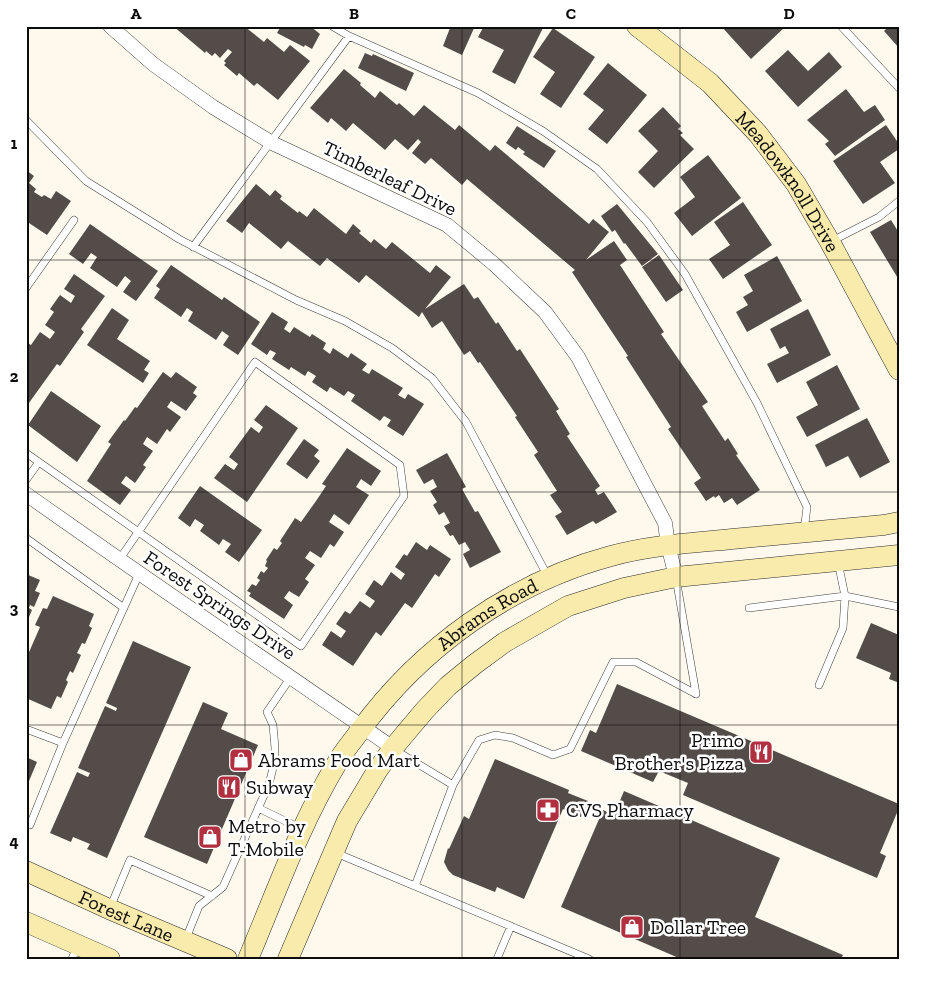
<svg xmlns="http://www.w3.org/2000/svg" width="925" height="985" viewBox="0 0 925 985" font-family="'Zilla Slab',serif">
<rect width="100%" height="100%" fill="#fef9ec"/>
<path fill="#544c49" d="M173,26H244L264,42L267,38L284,52L290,45L310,61L278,100L257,83L254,86L239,73L237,76L224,65L226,63L224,61L232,52L228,49L220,58L215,53L212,56L206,51L205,53Z
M281,26H310L320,34L312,49L305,45L304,47L277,33Z
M446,26H475L462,55L443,46L450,28Z
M484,26H544L515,84L492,72L504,50L478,37Z
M721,26H786L751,59Z
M889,26H899V48L884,31Z
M553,28L595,57L561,108L540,94L555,72L533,57Z
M788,50L808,71L829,52L842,67L798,107L765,71Z
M365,53L372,56L373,54L414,73L406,91L358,68Z
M608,63L647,95L607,144L588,129L604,110L583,94Z
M344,69L361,83L360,85L375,98L380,91L397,105L399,103L414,116L424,105L455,130L459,125L490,151L495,145L589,224L593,219L609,232L586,260L614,241L627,260L620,265L664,332L661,334L708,402L702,406L725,441L728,438L738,454L736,455L760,490L737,505L732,498L724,503L719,495L715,498L714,496L706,501L694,483L701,478L668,429L671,427L626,357L628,356L572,272L575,270L467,179L462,185L431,158L425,164L412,153L421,142L418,139L408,150L395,139L385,150L353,123L346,131L331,118L328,123L310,108Z
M846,89L864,112L875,105L885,120L835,156L825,144L829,141L807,120Z
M663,107L681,126L678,129L683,133L680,135L694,149L654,188L638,172L658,151L638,131Z
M886,125L899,144V149L880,162L895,183L863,204L833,161Z
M517,126L556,151L544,168L523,154L525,152L518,147L516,150L506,143Z
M708,155L741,198L692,236L674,213L695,197L680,177Z
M26,170L34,176L29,183L36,189L34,192L42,197L44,195L51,199L56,191L71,201L47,235L26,221Z
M256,184L270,196L275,190L282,196L280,199L298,213L299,211L307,217L314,208L346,234L353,224L361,231L359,233L371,243L374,239L386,249L392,242L430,273L436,265L451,277L425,309L464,284L474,299L478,297L496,324L498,322L517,351L520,349L559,409L556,411L570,434L567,436L600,486L595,490L598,495L604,492L617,512L596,524L593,521L567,535L555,516L562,512L550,495L557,491L534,455L538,452L515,417L517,416L480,362L478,363L470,351L464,355L442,321L432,328L422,312L419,317L366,275L359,283L327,258L320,266L288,241L281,249L249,223L242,233L226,221Z
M743,202L772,245L723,279L709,259L730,245L714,222Z
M617,204L658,254L642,266L625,243L624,244L615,230L612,232L601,216Z
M891,220L899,233V280L870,232Z
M90,224L158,271L136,301L123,292L131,281L125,276L117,287L90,268L97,257L91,253L83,264L69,254Z
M659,255L683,290L666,302L642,267Z
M777,256L802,301L747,332L736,312L748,305L743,297L753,291L744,275Z
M171,265L222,300L224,297L260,322L238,355L223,345L229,336L222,331L216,340L188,321L193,312L187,308L181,317L154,298L160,289L156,286Z
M74,274L105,296L81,329L84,332L60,366L57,364L26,407V366L28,363L26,362V342L31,345L40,332L50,339L55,332L45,325L54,312L50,309L60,295L71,303L75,296L64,289Z
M112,308L129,320L117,339L150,361L144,370L149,373L143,383L87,345Z
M808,309L831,355L777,383L767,364L789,353L785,346L780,349L770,329Z
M272,312L288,322L284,329L290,333L294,327L310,337L312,334L326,343L323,349L330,354L333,348L348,358L351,353L367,364L362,370L369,374L372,369L403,388L398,395L405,399L408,394L424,404L403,436L387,426L391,420L384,416L380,421L351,401L355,395L348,391L344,396L330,387L327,392L312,382L316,376L308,371L305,376L291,367L289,370L272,359L276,353L270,350L267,355L251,344Z
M837,365L860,409L807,437L796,417L818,405L806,382Z
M163,372L171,378L176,372L197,387L193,393L197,396L186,411L171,401L167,407L181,417L170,432L167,429L157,444L147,437L143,444L153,451L143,465L146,467L135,483L126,476L121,483L131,490L120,505L87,481L111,444L108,442L124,420L125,421L135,407L137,408Z
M51,391L101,426L77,462L28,425Z
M266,405L298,428L247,502L214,478L225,464L234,470L238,464L229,457L251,427L259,433L263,427L254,420Z
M867,418L890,462L860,478L848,456L826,467L815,445Z
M304,439L319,450L314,456L320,461L307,479L286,464Z
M347,448L381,471L371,486L361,479L356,487L369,495L349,525L334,514L329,522L344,532L334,547L330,544L321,558L310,551L305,558L315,565L305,579L309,582L299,597L289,591L284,598L293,605L284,619L249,596L251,593L247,591L252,584L256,586L260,580L257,578L261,571L264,573L268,568L265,566L267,561L266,560L274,548L277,550L282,543L280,541L295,518L301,522L316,501L326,486L322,484Z
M447,453L466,487L462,489L475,512L478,511L501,552L470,568L463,554L470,550L465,542L459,545L453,535L450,536L444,526L450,523L444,512L439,515L433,505L437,502L430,491L437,487L433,479L424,484L416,470Z
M200,486L262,530L239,562L225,552L231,544L223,539L219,545L200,531L204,525L195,519L190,527L178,518Z
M416,542L427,550L430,545L451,559L439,577L435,574L412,608L405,603L381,636L376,632L353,666L322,645L331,631L341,638L346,631L336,624L345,611L350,614L360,601L370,608L375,601L365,594L374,580L382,586L391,572L401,580L405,574L395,567L404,554L407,556Z
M26,574L40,580L35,591L40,593L34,607L30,605L29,608L32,610L26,624Z
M53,596L94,614L89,626L92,628L85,644L82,643L77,653L81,655L73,673L70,671L66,680L68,682L61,698L57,696L51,709L26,698V659L40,627L35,625L43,608L47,609Z
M871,623L899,635V678L897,682L889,679L891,673L856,658Z
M133,641L191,667L107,858L87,849L90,844L73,837L71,842L50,833L77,772L88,777L90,773L78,768L105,706L116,711L117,708L106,703Z
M617,684L899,804V808L880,853L886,856L877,878L683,795L688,783L659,771L653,782L581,751L590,730L596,733Z
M203,702L228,713L221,729L258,745L207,864L144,837Z
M26,757L37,762L29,781L26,780Z
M495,759L569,790L568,793L588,801L581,817L563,809L524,899L497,887L495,892L453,875L448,870L444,862L448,848L449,849L464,816L469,819Z
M624,791L780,858L755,917L843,955L841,959H681L561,907L603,810L614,815Z"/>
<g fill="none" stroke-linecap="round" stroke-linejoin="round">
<g stroke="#3f3f3f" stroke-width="8">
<path id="lane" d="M841,26L899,88
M349,36L478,93L543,131L597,169L647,222L685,274L757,403L807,507L804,531
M26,120L86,181L179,239L296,300L345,321L392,348L432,378L466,422L548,577
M830,242L879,217L899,201
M193,247L349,36L332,26
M26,288L74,220
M26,453L301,646L404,496L400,465L255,362C209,428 164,494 119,560
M26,480L39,462
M26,538L124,608
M838,562L845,596L899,607
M676,578L696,694
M749,608L845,596L843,628L819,685
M26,729L63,743L30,825
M63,743L139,574
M393,749L453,785L415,886
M453,785L479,740L495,735L513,738L553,755L570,749L613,662H636L696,694
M258,808L300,828
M336,853L589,959
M110,908L130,860L212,896
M185,941L199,906L223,887L269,784L274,764L275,748L273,725L267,712L291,677
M72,959L77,946
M497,959L511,926"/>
</g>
<g stroke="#3f3f3f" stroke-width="15">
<path id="street" d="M110,26L153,64L213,107L272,143L447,225L494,264L545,312L578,357L665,523L668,545L676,577
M26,494C147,580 271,663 393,748"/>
</g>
<g stroke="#2e2e2e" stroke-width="21">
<g id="secondary">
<path id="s1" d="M637,26L710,83L758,134L796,184L830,242L899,370"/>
<path id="s2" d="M26,871L109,909L227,959"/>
<path d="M26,922L110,959"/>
<path id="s3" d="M248,959C276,893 300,824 337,763C343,752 352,742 359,732C420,648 510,583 611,556C650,545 692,543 732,539C783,534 833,530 884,525L899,522"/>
<path d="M288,959L347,821L377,771L393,748L425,710L448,686L475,664L505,642L568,606L624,588L676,577L899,555"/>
</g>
</g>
<use href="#lane" stroke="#fff" stroke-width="7"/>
<use href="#street" stroke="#fff" stroke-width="14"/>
<use href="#secondary" stroke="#f9ebac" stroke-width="20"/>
</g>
<path fill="none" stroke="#0c0c0c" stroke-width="1" stroke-opacity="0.55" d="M245,26V959M462,26V959M680,26V959M26,260H899M26,492H899M26,725H899"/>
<defs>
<g id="restaurant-square" transform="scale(1.25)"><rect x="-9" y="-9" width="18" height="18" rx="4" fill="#b12f3f" stroke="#fff"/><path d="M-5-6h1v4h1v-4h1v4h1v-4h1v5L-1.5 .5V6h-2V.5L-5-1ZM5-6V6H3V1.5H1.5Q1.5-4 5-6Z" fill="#fff"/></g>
<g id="shop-square" transform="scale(1.25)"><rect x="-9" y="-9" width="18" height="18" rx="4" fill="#b12f3f" stroke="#fff"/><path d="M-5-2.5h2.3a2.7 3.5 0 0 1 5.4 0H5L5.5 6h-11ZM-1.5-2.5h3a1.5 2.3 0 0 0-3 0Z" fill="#fff"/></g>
<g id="pharmacy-square" transform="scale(1.25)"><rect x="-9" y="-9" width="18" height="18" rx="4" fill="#b12f3f" stroke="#fff"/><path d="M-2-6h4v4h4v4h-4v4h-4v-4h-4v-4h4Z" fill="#fff"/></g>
</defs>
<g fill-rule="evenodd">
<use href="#restaurant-square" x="761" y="752"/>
<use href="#shop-square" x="241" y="760"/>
<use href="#restaurant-square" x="229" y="787"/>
<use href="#pharmacy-square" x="548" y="810"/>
<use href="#shop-square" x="210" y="837"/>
<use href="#shop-square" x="632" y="927"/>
</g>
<g text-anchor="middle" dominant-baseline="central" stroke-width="5" stroke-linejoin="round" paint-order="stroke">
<g font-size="20" fill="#0c0c0c" stroke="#fff">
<text transform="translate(390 178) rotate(26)">Timberleaf Drive</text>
<text stroke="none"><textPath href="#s1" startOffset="219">Meadowknoll Drive</textPath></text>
<text transform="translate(220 605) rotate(34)">Forest Springs Drive</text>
<text stroke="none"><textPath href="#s3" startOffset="429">Abrams Road</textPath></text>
<text stroke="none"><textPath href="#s2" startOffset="110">Forest Lane</textPath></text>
</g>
<g font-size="20" fill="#0c0c0c" stroke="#fff" text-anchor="start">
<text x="744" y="740" text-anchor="end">Primo<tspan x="744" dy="23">Brother's Pizza</tspan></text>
<text x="258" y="760">Abrams Food Mart</text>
<text x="246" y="787">Subway</text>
<text x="566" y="810">CVS Pharmacy</text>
<text x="228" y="826">Metro by<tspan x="228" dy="23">T-Mobile</tspan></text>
<text x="650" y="927">Dollar Tree</text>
</g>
</g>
<rect width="925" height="985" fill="none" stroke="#ffffff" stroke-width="55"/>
<rect x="28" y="28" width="870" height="930" fill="none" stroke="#0c0c0c" stroke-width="2"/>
<g font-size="16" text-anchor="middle" font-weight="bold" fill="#0c0c0c">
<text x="136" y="19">A</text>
<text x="354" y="19">B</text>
<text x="571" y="19">C</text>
<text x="789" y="19">D</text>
<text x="14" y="149">1</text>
<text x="14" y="382">2</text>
<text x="14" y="614">3</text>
<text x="14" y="847">4</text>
</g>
</svg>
